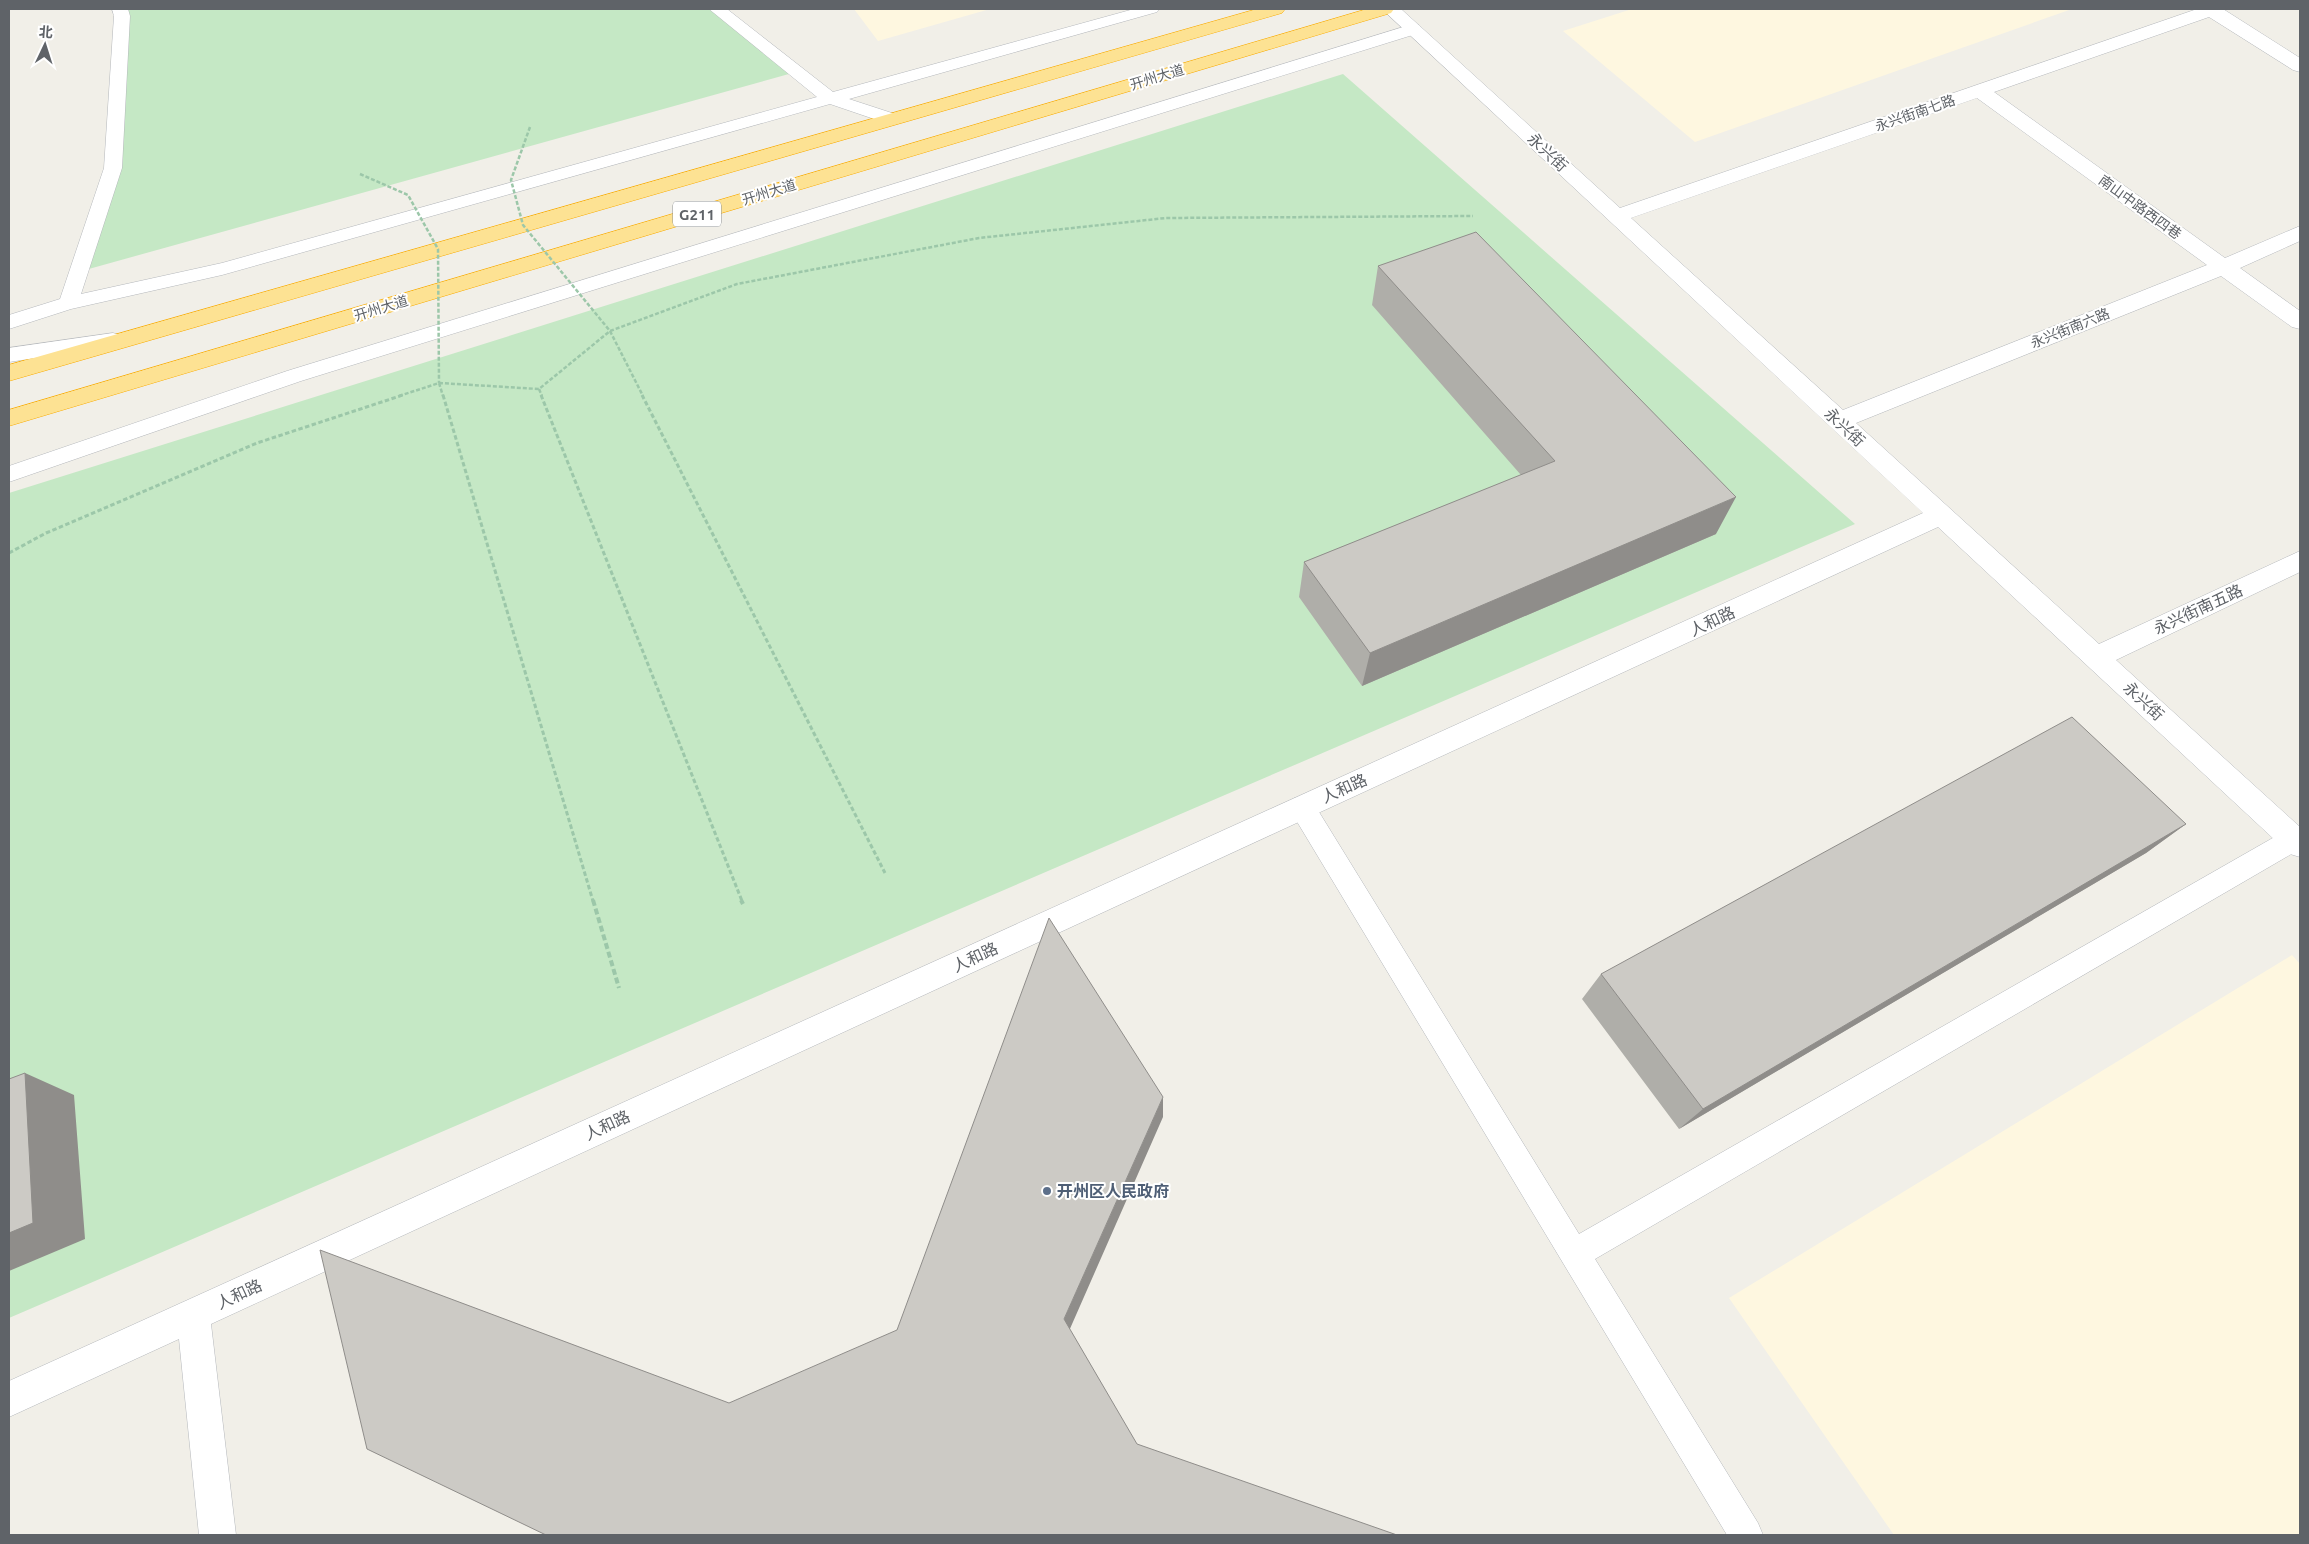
<svg xmlns="http://www.w3.org/2000/svg" width="2309" height="1544" viewBox="0 0 2309 1544" font-family="Ubuntu,'Noto Sans SC',sans-serif">
<rect width="100%" height="100%" fill="#f1efe8"/>
<path fill="#fef7e0" d="M854,9H990L878,41Z
M1632,9H2072L1695,142L1563,31Z
M2292,955L2300,964V1535H1894L1729,1298Z"/>
<path fill="#c5e8c5" d="M120,9H717L796,72L78,272L113,168L122,16Z
M1343,74L1855,524L9,1318V493Z"/>
<g fill="none" stroke-linecap="round" stroke-linejoin="round">
<g stroke="#b5b8bc" stroke-width="1">
<path id="lane" d="M112,9H128L130,16L122,168L81,294L222,263L817,97L709,9H727L833,92L1134,9H1159L1157,12L849,99L898,115L901,119L898,123H886L830,104L222,275L71,309L9,329V315L60,299L104,168L114,16Z
M1413,24L1419,25L1421,29L1419,33L301,381L9,482V466L287,371Z
M113,333L120,335L123,340L120,345L9,362V348Z
M1302,796L1311,799L1579,1234L2285,831L2294,828L2300,830V849L1595,1259L1758,1523L1763,1535H1727L1293,815L1289,807L1293,799Z"/>
</g>
<g stroke="#b5b8bc" stroke-width="1">
<path id="street" d="M1382,9H1401L1620,208L2197,9H2223L2300,58V72L2293,70L2209,17L1994,92L2225,258L2300,226V241L2240,268L2300,311V329L2292,327L2221,276L1856,423L2099,644L2300,551V572L2116,660L2300,827V857L2290,854L1938,527L211,1324L236,1535H199L179,1339L9,1417V1381L1923,513ZM1977,98L2207,265L1843,410L1631,218Z"/>
</g>
<g stroke="#f9ab00" stroke-width="1">
<path id="highway" d="M1257,9H1285L1282,13L9,381V365Z
M1367,9H1394L1391,13L9,426V410Z"/>
</g>
<path stroke="#9cc7a9" stroke-width="2.5" stroke-dasharray="4 2" stroke-linecap="butt" d="M610,331L643,396
M439,383L443,396
M539,389L542,396
M399,396L439,383L539,389L610,331L737,284L979,238L1166,218L1473,216"/>
<path stroke="#9cc7a9" stroke-width="3" stroke-dasharray="4.5 2.5" stroke-linecap="butt" d="M443,395L593,901
M541,395L742,901
M642,395L885,873
M9,553L46,533L257,443L403,395"/>
<path stroke="#9cc7a9" stroke-width="4" stroke-dasharray="6 3" stroke-linecap="butt" d="M593,900L619,988
M741,900L743,904"/>
<use href="#lane" fill="#fff" fill-rule="evenodd"/>
<use href="#street" fill="#fff" fill-rule="evenodd"/>
<use href="#highway" fill="#fde293" fill-rule="evenodd"/>
<path stroke="#9cc7a9" stroke-width="2.5" stroke-dasharray="4 2" stroke-linecap="butt" d="M530,127L511,180L523,225L610,331
M360,174L408,195L438,249L439,383"/>
</g>
<path fill="#afaea9" d="M1378,266L1716,534L1362,686L1299,597L1304,562L1521,475L1372,305Z
M2186,824L2146,853L1679,1129L1582,999L1601,974Z"/>
<path fill="#8f8d8a" d="M1736,497L1716,534L1362,686L1370,653Z
M2186,824L2146,853L1679,1129L1703,1109Z
M25,1073L74,1095L85,1239L9,1271V1233Z
M1163,1097V1117L1069,1331L1064,1319Z"/>
<path fill="#cccac5" stroke="#8f8d8a" d="M1476,232L1736,497L1370,653L1304,562L1555,461L1378,266Z
M2072,717L2186,824L1703,1109L1601,974Z
M1049,918L1163,1097L1064,1319L1137,1444L1397,1535H546L367,1449L320,1250L729,1403L897,1330Z
M25,1073L33,1223L9,1233V1079Z"/>
<circle fill="#5c6f8a" stroke="#fff" stroke-width="2" cx="1047" cy="1191" r="5"/>
<g text-anchor="middle" dominant-baseline="central" stroke-width="4" stroke-linejoin="round" paint-order="stroke">
<g font-size="14" fill="#5f6368" stroke="#fff">
<text transform="translate(1157 77) rotate(-17)">开州大道</text>
<text transform="translate(1915 113) rotate(-19)">永兴街南七路</text>
<text transform="translate(769 192) rotate(-17)">开州大道</text>
<text transform="translate(2140 207) rotate(36)">南山中路西四巷</text>
<text transform="translate(381 308) rotate(-17)">开州大道</text>
<text transform="translate(2070 328) rotate(-22)">永兴街南六路</text>
</g>
<rect fill="#fff" stroke="#8f9295" stroke-width="1" x="673" y="201.5" width="48" height="25" rx="4"/>
<g font-size="15" font-weight="bold" fill="#5f6368">
<text x="697" y="214">G211</text>
</g>
<g font-size="16" fill="#5f6368" stroke="#fff">
<text transform="translate(1548 152) rotate(43)">永兴街</text>
<text transform="translate(1845 427) rotate(43)">永兴街</text>
<text transform="translate(2198 609) rotate(-25)">永兴街南五路</text>
<text transform="translate(1712 621) rotate(-25)">人和路</text>
<text transform="translate(2144 701) rotate(43)">永兴街</text>
<text transform="translate(1344 788) rotate(-24)">人和路</text>
<text transform="translate(975 957) rotate(-25)">人和路</text>
<text transform="translate(607 1125) rotate(-25)">人和路</text>
<text transform="translate(239 1294) rotate(-25)">人和路</text>
</g>
<g font-size="16" font-weight="bold" fill="#4e5e75" stroke="#fff" text-anchor="start">
<text x="1057" y="1191">开州区人民政府</text>
</g>
</g>
<rect width="2309" height="1544" fill="none" stroke="#5f6368" stroke-width="20"/>
<g transform="translate(45 45) rotate(4)" stroke="#ffffff" stroke-width="4" paint-order="stroke">
<path d="M0-4L9 19L0 12L-9 19Z" fill="#5f6368"/>
<text y="-8" font-size="14" font-weight="bold" text-anchor="middle" fill="#5f6368">北</text>
</g>
</svg>
